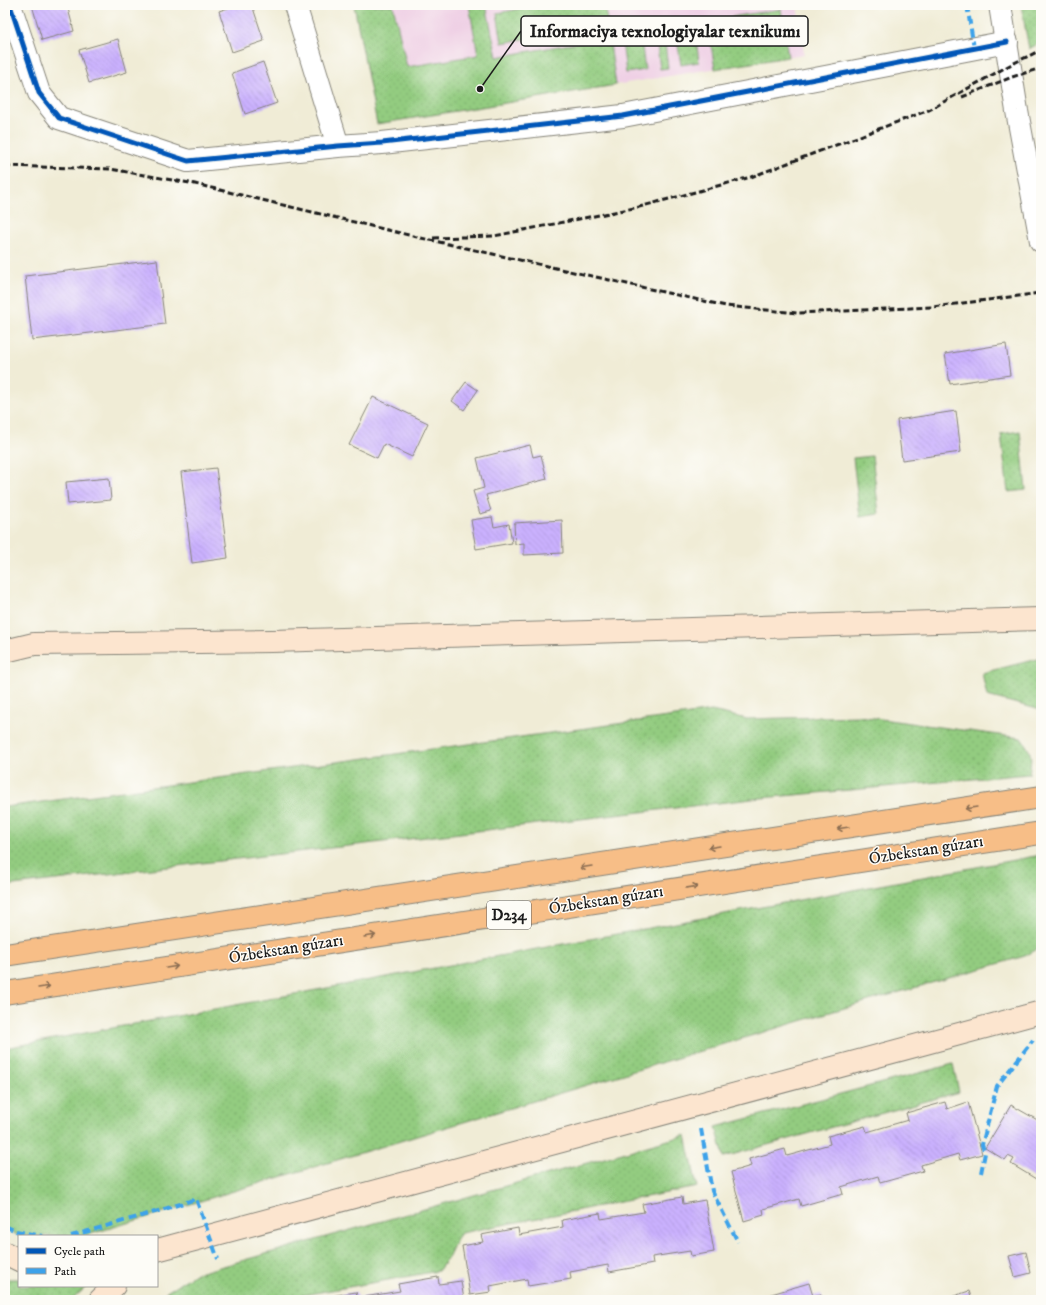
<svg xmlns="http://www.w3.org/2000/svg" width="1046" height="1305" viewBox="0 0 1046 1305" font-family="'IM FELL DW Pica',serif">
<defs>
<pattern id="grass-dots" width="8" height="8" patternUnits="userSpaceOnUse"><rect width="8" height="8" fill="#93cc80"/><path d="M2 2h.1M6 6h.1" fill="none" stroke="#7eaf6e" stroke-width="1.8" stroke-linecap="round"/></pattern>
<pattern id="building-back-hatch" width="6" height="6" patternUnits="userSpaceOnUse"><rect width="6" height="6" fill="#cab1fe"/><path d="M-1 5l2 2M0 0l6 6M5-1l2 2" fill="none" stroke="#ad98d9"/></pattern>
</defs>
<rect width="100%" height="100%" fill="#fdfcf7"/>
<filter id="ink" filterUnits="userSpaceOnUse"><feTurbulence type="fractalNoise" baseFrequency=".025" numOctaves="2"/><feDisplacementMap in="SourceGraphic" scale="8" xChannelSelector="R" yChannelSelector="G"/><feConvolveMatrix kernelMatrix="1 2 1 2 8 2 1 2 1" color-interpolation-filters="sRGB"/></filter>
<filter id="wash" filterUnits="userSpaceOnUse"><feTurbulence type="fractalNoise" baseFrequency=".012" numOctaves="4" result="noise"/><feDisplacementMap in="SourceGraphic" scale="16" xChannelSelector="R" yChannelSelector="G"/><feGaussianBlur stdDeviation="0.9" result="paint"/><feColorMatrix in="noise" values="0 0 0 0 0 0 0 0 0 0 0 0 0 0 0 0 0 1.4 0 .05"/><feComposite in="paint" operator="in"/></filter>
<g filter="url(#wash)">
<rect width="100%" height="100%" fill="#f0ecd6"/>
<path fill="#efd0e5" d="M354,5H797L804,54L377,124Z"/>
<path fill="url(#grass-dots)" stroke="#58744e" d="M354,5H393L407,67L478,55L469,5H486L497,57L609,37L616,85L377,124Z
M543,5H604L608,25L502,43L497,13Z
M1021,5H1041V42L1029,49Z
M781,9L788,57L715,69L707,21Z
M694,23L699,62L681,65L675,26Z
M663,28L668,68L660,69L655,29Z
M640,31L645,70L626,73L621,34Z
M1020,431L1026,490L1008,492L1001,434Z
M872,456L879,514L860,517L853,458Z
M1041,658V710L987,696L982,673Z
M712,711L747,719L859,716L1021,738C1032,753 1032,755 1029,774L761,798L5,886V807Z
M1041,855V947L1025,956L827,1013L84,1236H26L18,1235L5,1230V1048Z
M953,1064L959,1092L724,1157L716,1127Z
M686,1135L697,1187L461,1233L456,1240L448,1258L438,1271L276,1300H154L195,1274Z
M5,1279H19V1286H87L72,1300H5Z"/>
<g id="blocks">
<path fill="url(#building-back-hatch)" d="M32,5H67L74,31L42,40Z
M237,5H252L264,41L232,52L219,11Z
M118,39L127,72L89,83L79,50Z
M263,62L277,103L245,114L232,73Z
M157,260L165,324L32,340L25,276Z
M1006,344L1010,375L950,384L945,354Z
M466,382L478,390L464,410L452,401Z
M373,397L428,423L412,457L384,444L377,458L349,445Z
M956,411L961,452L902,460L897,420Z
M530,445L533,457L541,455L547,479L486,495L491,511L480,514L473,491L484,488L477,458Z
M216,468L228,558L192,563L181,472Z
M109,478L111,500L68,504L66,482Z
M492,517L494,527L509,524L512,543L476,549L471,520Z
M562,520L563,553L524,555V543L515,544L514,523Z
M945,1102L947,1109L968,1102L982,1154L960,1160L958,1154L921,1165L923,1171L880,1183L878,1176L841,1187L843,1194L801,1206L799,1199L763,1209L764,1215L744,1221L731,1172L751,1166L749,1159L785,1149L787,1156L830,1144L828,1136L865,1126L867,1132L908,1120L906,1113Z
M1011,1105L1041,1122V1182L1011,1164L1014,1159L1008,1156L1005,1160L985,1148Z
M682,1197L683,1204L705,1200L714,1252L691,1256L690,1251L652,1257L653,1264L609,1272L608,1265L570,1272L571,1279L528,1286L527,1279L490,1286L491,1292L470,1295L462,1246L483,1242L481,1235L518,1228L519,1235L563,1227L562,1220L600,1213L601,1219L644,1212L642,1204Z
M1026,1252L1031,1273L1015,1277L1009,1256Z
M438,1277L439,1284L461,1281L464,1300H318V1298L356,1292L358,1298L400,1291L398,1284Z
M809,1283L813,1296L821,1294L823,1300H769L768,1295Z
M969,1291L972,1300H942Z"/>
</g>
</g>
<g filter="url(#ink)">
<use href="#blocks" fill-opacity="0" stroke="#868479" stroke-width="1"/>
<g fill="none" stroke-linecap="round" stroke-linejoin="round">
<g stroke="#868479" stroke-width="24">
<path id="minor" d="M10,5L39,93L59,118L188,161L338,146L382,143L623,116L1007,42
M295,5L338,146"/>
</g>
<g stroke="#868479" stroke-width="24">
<path id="tertiary" d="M1000,5L1017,111L1041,241"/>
</g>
<g stroke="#868479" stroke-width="24">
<path id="secondary" d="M5,651L34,644L272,641L1041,619
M157,1250L1041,1012
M5,1253L19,1260
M100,1300L114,1286"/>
</g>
<g stroke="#868479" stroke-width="24">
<path id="primary" d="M5,955L1041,797
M5,993L1041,833"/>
</g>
<use href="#minor" stroke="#fff" stroke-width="22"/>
<use href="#tertiary" stroke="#fff" stroke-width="22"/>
<use href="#secondary" stroke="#fce5cf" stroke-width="22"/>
<use href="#primary" stroke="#f7be87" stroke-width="22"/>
<path stroke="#1c1c1c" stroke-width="3" stroke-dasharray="6 3" stroke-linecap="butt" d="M962,97L1012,77L1041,68
M5,166L110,169L195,184L421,238L726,306L797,313L933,307L1041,293
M433,238L494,236L639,207L751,177L929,110L1010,65L1041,50"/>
<path stroke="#3da2ea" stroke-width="4" stroke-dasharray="8 4" stroke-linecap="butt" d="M967,5L974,48
M701,1129L712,1191L738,1242
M981,1173L985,1153L982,1145L997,1086L1033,1040
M5,1226L16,1231L43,1236
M71,1236L155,1212L196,1199L218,1259"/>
<g stroke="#fdfcf7" stroke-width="8">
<path id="cycleway" d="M10,5L39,93L59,118L188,161L338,146L382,143L623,116L1007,42"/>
</g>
<use href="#cycleway" stroke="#0057b8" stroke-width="5"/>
</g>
<defs><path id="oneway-shaft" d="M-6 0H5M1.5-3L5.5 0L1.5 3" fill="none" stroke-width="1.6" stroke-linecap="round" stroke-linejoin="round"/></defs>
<g stroke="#8a6d52">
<use href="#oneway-shaft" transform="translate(971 808) rotate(171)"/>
<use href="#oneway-shaft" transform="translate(843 828) rotate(171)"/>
<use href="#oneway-shaft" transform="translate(714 847) rotate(171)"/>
<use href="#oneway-shaft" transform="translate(586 867) rotate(171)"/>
<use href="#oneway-shaft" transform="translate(692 887) rotate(-9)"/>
<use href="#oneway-shaft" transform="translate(370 936) rotate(-9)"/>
<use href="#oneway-shaft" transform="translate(172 967) rotate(-9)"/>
<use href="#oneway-shaft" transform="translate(44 987) rotate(-9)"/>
</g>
</g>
<g text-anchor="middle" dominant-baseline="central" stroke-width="3" stroke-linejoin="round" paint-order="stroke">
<rect fill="#fdfcf7" stroke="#605f5e" stroke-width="1" x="487" y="901" width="44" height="28" rx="3"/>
<g font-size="16" font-weight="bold" fill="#1c1c1c">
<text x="509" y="915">D234</text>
</g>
<g font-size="17" fill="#1c1c1c" stroke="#fdfcf7">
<text transform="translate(926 850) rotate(-9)">Ózbekstan gúzarı</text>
<text transform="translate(606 900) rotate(-9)">Ózbekstan gúzarı</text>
<text transform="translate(286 949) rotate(-9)">Ózbekstan gúzarı</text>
</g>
</g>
<path fill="none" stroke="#1c1c1c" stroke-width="1.5" d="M480 89L521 31"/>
<circle fill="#1c1c1c" stroke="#fdfcf7" stroke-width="1.5" cx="480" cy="89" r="4"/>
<rect fill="#fdfcf7" stroke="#1c1c1c" stroke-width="1.5" x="521" y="16" width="287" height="30" rx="4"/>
<g font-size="18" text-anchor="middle" font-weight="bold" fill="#1c1c1c">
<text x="665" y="37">Informaciya texnologiyalar texnikumı</text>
</g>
<rect width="1046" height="1305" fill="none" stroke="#fdfcf7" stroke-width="20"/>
<rect x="18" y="1235" width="140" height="52" fill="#fdfcf7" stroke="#a3a29f"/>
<rect x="26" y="1248" width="20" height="6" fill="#0057b8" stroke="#a3a29f"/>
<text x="54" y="1255" font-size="12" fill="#1c1c1c">Cycle path</text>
<rect x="26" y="1268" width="20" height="6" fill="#3da2ea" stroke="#a3a29f"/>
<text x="54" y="1275" font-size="12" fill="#1c1c1c">Path</text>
</svg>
